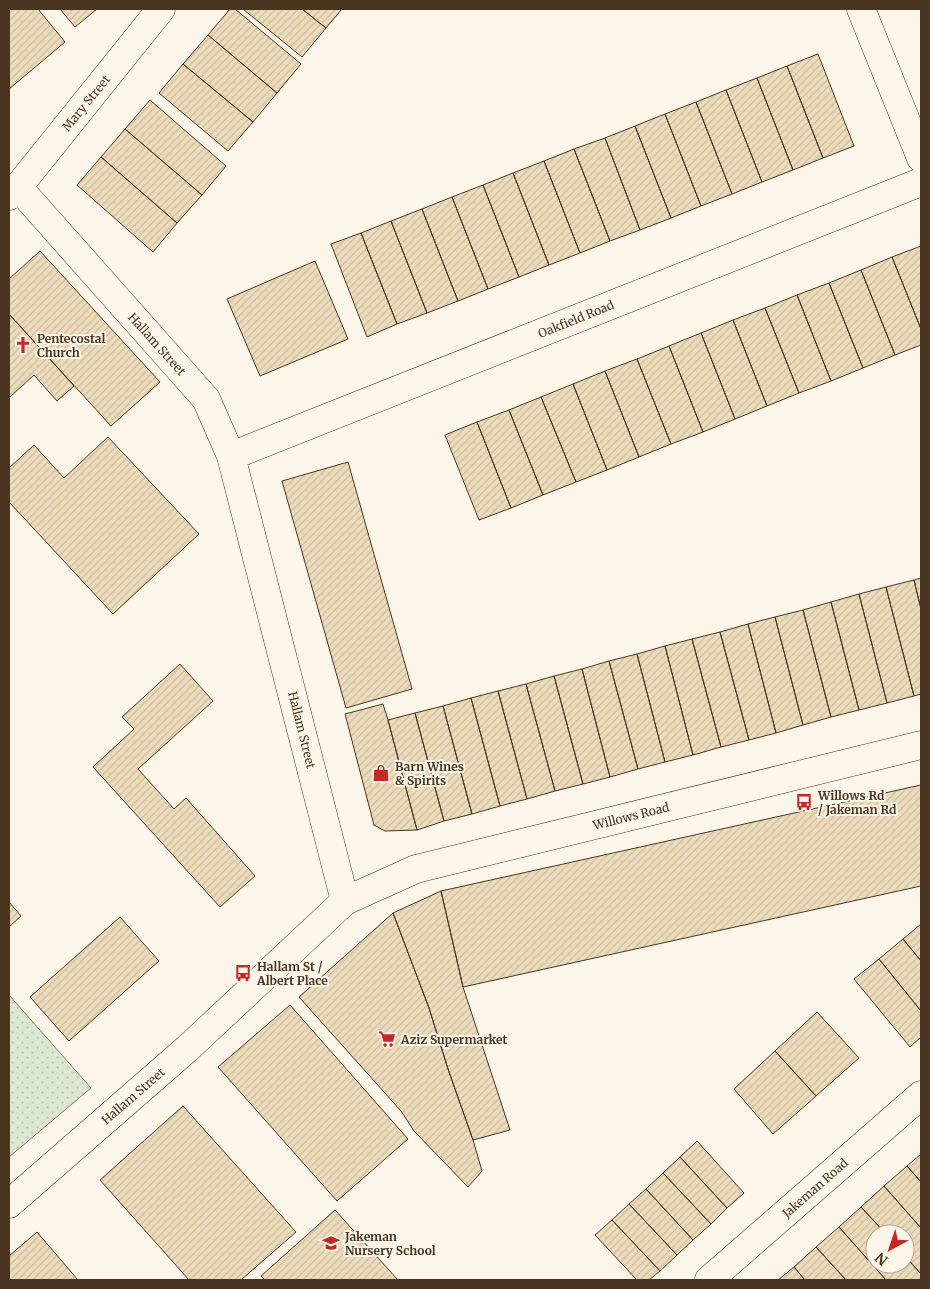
<svg xmlns="http://www.w3.org/2000/svg" width="930" height="1289" viewBox="0 0 930 1289" font-family="Merriweather,serif">
<defs>
<pattern id="park-dots" width="8" height="8" patternUnits="userSpaceOnUse" patternTransform="scale(1.25)"><rect width="8" height="8" fill="#dce7d0"/><path d="M2 2h.1M6 6h.1" fill="none" stroke="#bec7b2" stroke-width="1.8" stroke-linecap="round"/></pattern>
<pattern id="building-hatch" width="6" height="6" patternUnits="userSpaceOnUse" patternTransform="scale(1.25)"><rect width="6" height="6" fill="#ecdcbc"/><path d="M-1 1l2-2M0 6l6-6M5 7l2-2" fill="none" stroke="#ccbda1"/></pattern>
</defs>
<rect width="100%" height="100%" fill="#fbf6e9"/>
<path fill="url(#park-dots)" stroke="#887966" d="M9,995L91,1088L9,1157Z"/>
<path fill="url(#building-hatch)" stroke="#4a3520" d="M9,9H38L65,42L9,89Z
M60,9H97L75,27Z
M230,9H235L301,64L277,93L208,35Z
M243,9H302L326,28L302,57Z
M302,9H342L326,28Z
M208,35L277,93L253,122L183,64Z
M818,54L854,146L823,158L787,66Z
M183,64L253,122L228,151L159,93Z
M787,66L823,158L793,170L757,78Z
M757,78L793,170L762,182L726,90Z
M726,90L762,182L732,194L696,102Z
M150,100L226,166L202,195L125,129Z
M696,102L732,194L701,206L665,114Z
M665,114L701,206L671,218L635,126Z
M635,126L671,218L640,230L605,138Z
M125,129L202,195L177,223L101,157Z
M605,138L640,230L610,241L574,149Z
M574,149L610,241L580,253L544,161Z
M101,157L177,223L153,252L77,185Z
M544,161L580,253L549,265L513,173Z
M513,173L549,265L519,277L483,185Z
M483,185L519,277L488,289L452,197Z
M452,197L488,289L458,301L422,209Z
M422,209L458,301L427,313L391,221Z
M391,221L427,313L397,324L361,233Z
M361,233L397,324L367,337L331,244Z
M921,246V329L892,257Z
M40,251L160,382L111,426L9,314V279Z
M892,257L921,329V345L895,355L861,270Z
M315,261L348,339L260,376L227,299Z
M861,270L895,355L863,368L829,283Z
M829,283L863,368L831,381L797,295Z
M797,295L831,381L799,393L765,308Z
M765,308L799,393L767,406L733,320Z
M9,314L74,386L57,401L34,375L10,397L9,395Z
M733,320L767,406L735,419L701,333Z
M701,333L735,419L703,432L669,346Z
M669,346L703,432L671,444L637,359Z
M637,359L671,444L639,457L605,371Z
M605,371L639,457L607,470L573,384Z
M573,384L607,470L576,482L541,397Z
M541,397L576,482L543,495L509,410Z
M509,410L543,495L511,508L477,422Z
M477,422L511,508L479,520L445,435Z
M108,437L199,534L113,614L9,502V468L34,445L64,478Z
M348,462L412,689L346,708L282,481Z
M921,578V609L914,580Z
M914,580L921,609V694L914,696L886,587Z
M886,587L914,696L887,703L859,594Z
M859,594L887,703L859,710L831,602Z
M831,602L859,710L831,717L803,610Z
M803,610L831,717L803,725L775,617Z
M775,617L803,725L776,733L748,624Z
M748,624L776,733L749,740L720,632Z
M720,632L749,740L721,747L692,639Z
M692,639L721,747L693,755L665,646Z
M665,646L693,755L665,762L637,654Z
M637,654L665,762L638,769L609,661Z
M609,661L638,769L610,777L582,669Z
M180,664L213,701L138,769L174,809L186,798L255,876L220,907L93,767L134,729L122,717Z
M582,669L610,777L583,784L554,676Z
M554,676L583,784L555,791L526,684Z
M526,684L555,791L527,799L498,691Z
M498,691L527,799L500,806L471,698Z
M471,698L500,806L472,814L443,706Z
M383,704L388,720L417,830L385,831L374,825L345,714Z
M443,706L472,814L444,821L415,713Z
M415,713L444,821L417,830L388,720Z
M921,785V886L463,987L441,891Z
M441,891L463,987L510,1130L473,1140L448,1069L429,1008L393,913Z
M9,902L21,916L9,927Z
M393,913L429,1008L448,1069L473,1140L482,1171L468,1187L414,1131L401,1111L299,997Z
M120,917L159,961L69,1041L30,997Z
M921,924V961L903,939Z
M903,939L921,961V1011L879,959Z
M879,959L921,1011V1037L910,1047L854,979Z
M290,1005L408,1139L337,1201L218,1067Z
M817,1012L859,1058L816,1096L775,1051Z
M775,1051L816,1096L773,1134L734,1089Z
M183,1106L296,1232L241,1280H189L100,1180Z
M697,1141L744,1193L727,1208L680,1157Z
M921,1154V1182L907,1166Z
M680,1157L727,1208L711,1224L663,1173Z
M907,1166L921,1182V1228L884,1186Z
M663,1173L711,1224L693,1240L646,1189Z
M884,1186L921,1228V1274L905,1256V1234H886L861,1207Z
M646,1189L693,1240L677,1255L629,1204Z
M629,1204L677,1255L660,1271L612,1220Z
M861,1207L886,1234H875V1264H905V1256L921,1274V1280H886L839,1227Z
M335,1210L398,1280H265L261,1276Z
M612,1220L660,1271L649,1280H637L595,1235Z
M839,1227L886,1280H846L816,1247Z
M37,1232L78,1280H9V1256Z
M816,1247L846,1280H805L794,1267Z
M794,1267L805,1280H778Z"/>
<g fill="none" stroke-linecap="round" stroke-linejoin="round">
<g stroke="#4a3520" stroke-width="29">
<path id="minor" d="M861,9L921,158
M18,187L206,399L231,456L345,901
M9,196L18,187L161,9
M231,456L921,182
M9,1204L188,1048L345,901L416,869L921,745
M709,1280L921,1095"/>
</g>
<use href="#minor" stroke="#fbf6e9" stroke-width="28"/>
</g>
<defs>
<g id="church-bare" transform="scale(1.35)"><path d="M-1.2-6h2.4v3.5h3.3v2.4h-3.3V6h-2.4V-.1h-3.3v-2.4h3.3Z" fill="#c62828" stroke="#fbf6e9" stroke-width="2.5" paint-order="stroke"/></g>
<g id="shop-bare" transform="scale(1.35)"><path d="M-5-2.5h2.3a2.7 3.5 0 0 1 5.4 0H5L5.5 6h-11ZM-1.5-2.5h3a1.5 2.3 0 0 0-3 0Z" fill="#c62828" stroke="#fbf6e9" stroke-width="2.5" paint-order="stroke"/></g>
<g id="bus-bare" transform="scale(1.35)"><path d="M-5-6H5V4H4V6H2V4H-2V6H-4V4H-5ZM-3.5-4V0h7V-4ZM-3.5 1.2v1.5H-2V1.2ZM2 1.2v1.5H3.5V1.2Z" fill="#c62828" stroke="#fbf6e9" stroke-width="2.5" paint-order="stroke"/></g>
<g id="supermarket-bare" transform="scale(1.35)"><path d="M-6-5.5h2.5l.6 2H6L4.5 2H-2.5L-4.4-4H-6ZM-1.5 3.2a1.3 1.3 0 1 0 .1 0ZM3 3.2a1.3 1.3 0 1 0 .1 0Z" fill="#c62828" stroke="#fbf6e9" stroke-width="2.5" paint-order="stroke"/></g>
<g id="school-bare" transform="scale(1.35)"><path d="M0-5L7-2L0 1L-7-2ZM-4 1L0 2.5L4 1V4Q0 6-4 4Z" fill="#c62828" stroke="#fbf6e9" stroke-width="2.5" paint-order="stroke"/></g>
</defs>
<g fill-rule="evenodd">
<use href="#church-bare" x="23" y="345"/>
<use href="#shop-bare" x="381" y="773"/>
<use href="#bus-bare" x="804" y="802"/>
<use href="#bus-bare" x="243" y="973"/>
<use href="#supermarket-bare" x="387" y="1039"/>
<use href="#school-bare" x="331" y="1243"/>
</g>
<g text-anchor="middle" dominant-baseline="central" stroke-width="4" stroke-linejoin="round" paint-order="stroke">
<g font-size="12" fill="#4a3520" stroke="#fbf6e9">
<text transform="translate(86 103) rotate(-51)">Mary Street</text>
<text transform="translate(576 319) rotate(-22)">Oakfield Road</text>
<text transform="translate(157 344) rotate(48)">Hallam Street</text>
<text transform="translate(302 730) rotate(76)">Hallam Street</text>
<text transform="translate(631 816) rotate(-14)">Willows Road</text>
<text transform="translate(133 1096) rotate(-41)">Hallam Street</text>
<text transform="translate(815 1188) rotate(-41)">Jakeman Road</text>
</g>
<g font-size="12" font-weight="bold" fill="#4a3520" stroke="#fbf6e9" text-anchor="start">
<text x="37" y="338">Pentecostal<tspan x="37" dy="14">Church</tspan></text>
<text x="395" y="766">Barn Wines<tspan x="395" dy="14">&amp; Spirits</tspan></text>
<text x="818" y="795">Willows Rd<tspan x="818" dy="14">/ Jakeman Rd</tspan></text>
<text x="257" y="966">Hallam St /<tspan x="257" dy="14">Albert Place</tspan></text>
<text x="401" y="1039">Aziz Supermarket</text>
<text x="345" y="1236">Jakeman<tspan x="345" dy="14">Nursery School</tspan></text>
</g>
</g>
<rect width="930" height="1289" fill="none" stroke="#4a3520" stroke-width="20"/>
<g transform="translate(890 1249) rotate(220)"><circle r="24" fill="#fbf6e9" stroke="#b4a999"/>
<path d="M0-4L9 19L0 12L-9 19Z" fill="#c62828"/>
<text y="-8" font-size="14" font-weight="bold" text-anchor="middle" fill="#4a3520">N</text>
</g>
</svg>
